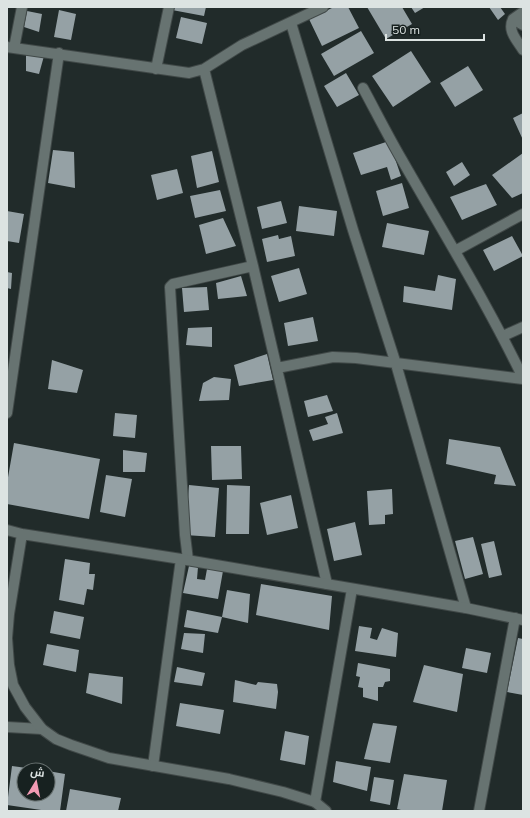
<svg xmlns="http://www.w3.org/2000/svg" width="530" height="818" viewBox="0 0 530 818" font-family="Mulish,Cairo,sans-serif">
<rect width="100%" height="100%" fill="#212b2a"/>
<path fill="#95a1a5" d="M173,7H206L204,16L172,10Z
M334,7H348L359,28L322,46L309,19Z
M367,7H402L412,24L386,39Z
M411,7H425L415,13Z
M489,7H500L505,14L498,20Z
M59,10L76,14L71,40L54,37Z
M27,11L42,14L39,32L24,27Z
M181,17L207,23L202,44L176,38Z
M361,31L374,53L334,76L321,54Z
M411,51L431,82L393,107L372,76Z
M26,55L44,56L39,74L26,71Z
M468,66L483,90L455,107L440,83Z
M346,73L359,95L337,107L324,86Z
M523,113V140L513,118Z
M389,141L401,176L391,180L387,167L361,175L353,153Z
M53,150L74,152L75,188L48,183Z
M212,151L219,182L197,188L191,156Z
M523,153V193L512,198L492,175Z
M462,162L470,175L454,186L446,172Z
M177,169L183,193L157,200L151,175Z
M402,183L409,208L383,216L376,191Z
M486,184L497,205L462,220L450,197Z
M220,190L226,211L195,218L190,196Z
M281,201L287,223L262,229L257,207Z
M299,206L337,211L334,236L296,231Z
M7,211L24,214L19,243L7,241Z
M223,218L236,246L206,254L199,225Z
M387,223L429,231L424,255L382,247Z
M278,235L279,239L291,236L295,256L267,262L262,239Z
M512,236L523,256L494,271L483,250Z
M299,268L307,294L279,302L271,276Z
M7,272L12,273L11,289L7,288Z
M438,275L456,279L452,310L403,302L404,286L435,291Z
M241,276L247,296L218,299L216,283Z
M207,287L209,310L184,312L182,288Z
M313,317L318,341L288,346L284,323Z
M212,327V347L186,345L188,328Z
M267,354L273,380L239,386L234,365Z
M52,360L83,370L77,393L48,389Z
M214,377L231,379L229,400L199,401L203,383Z
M327,395L333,411L308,417L304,401Z
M115,413L137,415L135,438L113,436Z
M337,413L343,433L313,441L309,430L328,424L325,417Z
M449,439L500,447L516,486L494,484L496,475L446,464Z
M14,443L100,459L89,519L7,504V483Z
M211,446H241L242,479L212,480Z
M123,450L147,453L145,472H123Z
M106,475L132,479L125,517L100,512Z
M189,485L219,488L215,537L185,535Z
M227,485L250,486L249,534H226Z
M392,489L393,514L385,515V524L369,525L367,491Z
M291,495L298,528L267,535L260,503Z
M355,522L362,555L334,561L327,529Z
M473,537L483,574L465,579L455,541Z
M494,541L502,575L489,578L481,544Z
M65,559L90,563L89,574H95L93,590L87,589L84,605L59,600Z
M189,566L198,567L197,579L205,580L207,569L223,571L218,599L183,593Z
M261,584L332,596L329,630L256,615Z
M227,590L250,594L248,623L222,617L218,633L184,627L187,610L222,617Z
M54,611L84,617L80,639L50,633Z
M359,626L372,628L370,638L377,640L382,628L398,633L396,657L355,651Z
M184,633L205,634L203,653L181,649Z
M518,638L523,639V695L507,692Z
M47,644L79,650L76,672L43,665Z
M466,648L491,653L487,673L462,668Z
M358,663L390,669V681L385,682L383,687H378V701L363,697V688L358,687L360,677L356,676Z
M424,665L463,674L457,712L413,702Z
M177,667L205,673L202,686L174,682Z
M89,673L123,677L122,704L86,693Z
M235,680L256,685L258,682L277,684L278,692L276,709L233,702Z
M180,703L224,710L220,734L176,726Z
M373,723L397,726L390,763L364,759Z
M285,731L309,736L305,765L280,760Z
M336,761L371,767L367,791L333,782Z
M12,766L34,769L24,770V794H48V771L65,774L60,811H48L7,805Z
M404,774L447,780L442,811H405L397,809Z
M374,777L394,780L390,805L370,801Z
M70,789L121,798L118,811H66Z"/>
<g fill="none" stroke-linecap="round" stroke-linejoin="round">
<g stroke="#414948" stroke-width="12">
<path id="street" d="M523,12L513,19L523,25
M513,19C507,31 517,40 523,50
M291,23L353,230L396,364L466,608
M7,47L189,73L204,69L242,45L323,7
M14,48L22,7
M156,69L169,7
M204,69L253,266L327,584
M363,88C376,112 388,136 402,160C443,232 487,303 523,378
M455,251L523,214
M503,336L523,327
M277,368L333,357L356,358L523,379
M7,413L59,53
M188,560L185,535L170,287L173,284L253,266
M7,727L42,729
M153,766L181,559
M315,802L352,589
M479,811L515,618"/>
</g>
<g stroke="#414948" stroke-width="12">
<path id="secondary" d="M7,530L22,534L181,559L466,608L523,620
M22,534L9,614L7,638L9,665L13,685L25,707L42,729L56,739L71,745L109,758L229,779L283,792L315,802L326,811"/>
</g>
<use href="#street" stroke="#677371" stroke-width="10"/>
<use href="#secondary" stroke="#677371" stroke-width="10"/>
</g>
<rect width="530" height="818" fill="none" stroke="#dce3e2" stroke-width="16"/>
<g transform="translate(36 782) rotate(10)"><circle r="19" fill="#172120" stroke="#666f6e"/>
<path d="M0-3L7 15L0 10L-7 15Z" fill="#f19ab4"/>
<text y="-6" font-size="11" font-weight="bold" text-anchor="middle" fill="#dce3e2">ش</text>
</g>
<path d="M386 34v6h98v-6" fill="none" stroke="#dce3e2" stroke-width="2"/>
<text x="392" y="34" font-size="12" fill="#dce3e2" stroke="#172120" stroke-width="3" paint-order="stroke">50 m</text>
</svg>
